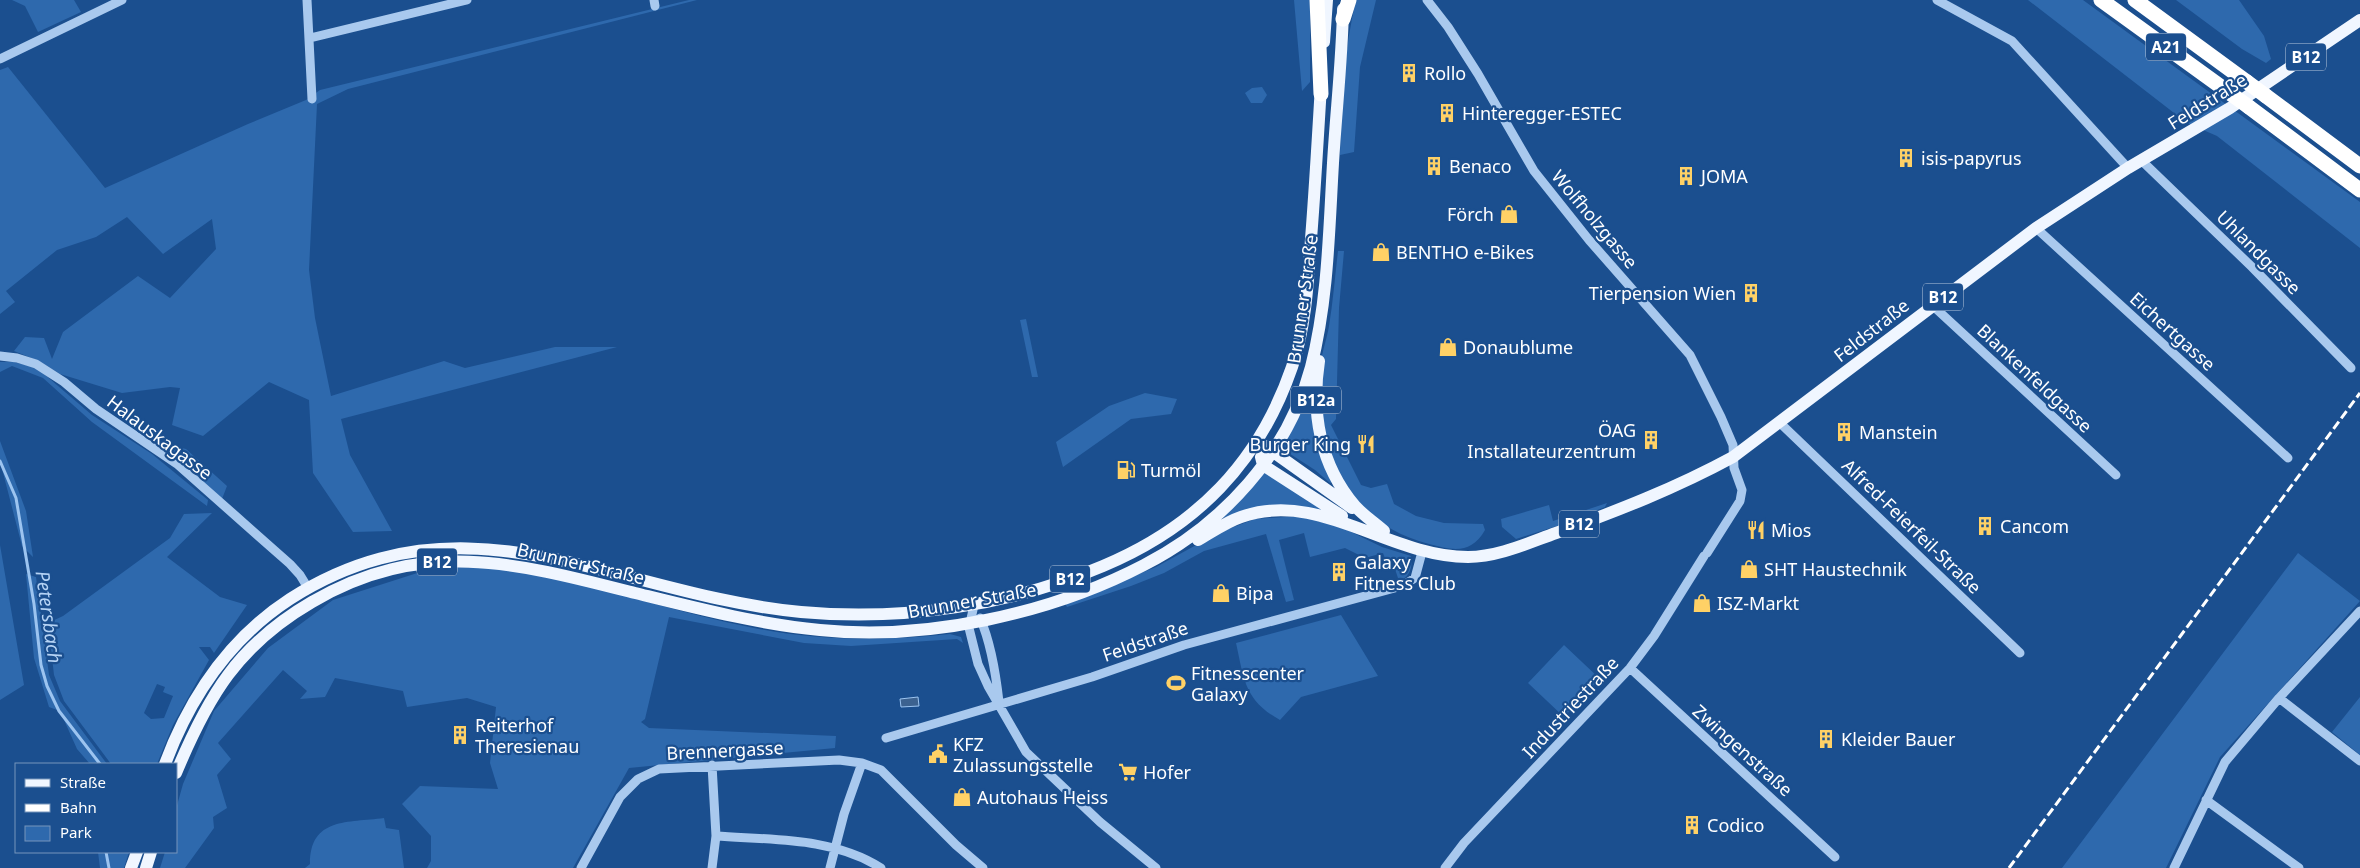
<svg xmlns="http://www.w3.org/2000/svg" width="2360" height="868" viewBox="0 0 2360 868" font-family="'Noto Sans',sans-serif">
<rect width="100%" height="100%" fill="#1b4f8f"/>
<path fill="#2e69ad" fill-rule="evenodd" d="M12,0H74L81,12L38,32L25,6Z
M689,0H697L348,89L317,104L309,270L315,318L331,396L444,361L465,368L555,347H617L341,419L350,455L392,531L353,532L313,473L309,400L269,382L203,436L172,425L180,388L170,387L122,393L60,374L39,361L14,351L25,337L44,338L52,359L63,332L138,276L170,298L216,249L212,219L163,254L127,217L96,237L57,250L6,291L15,302L0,314V70L8,67L105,188L248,124L306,100L320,90Z
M1294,0H1310V82L1302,91Z
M1356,0H1376L1360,67L1354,152L1340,155C1341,103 1344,50 1356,0Z
M2028,0H2083L2360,202V248L2217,136L2187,123Z
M2176,0H2239L2264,36L2271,59L2266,63L2242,49Z
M1262,87L1267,95L1262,103H1251L1245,93L1252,88Z
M1338,251H1344L1339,308L1336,419L1331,425L1361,485L1371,488L1387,484L1394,504L1416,516L1444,523L1483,524L1485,530C1471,555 1452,550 1429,544C1341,521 1316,446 1321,363C1322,351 1327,339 1329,326C1333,302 1335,276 1338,251Z
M1026,319L1038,377H1032L1020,320Z
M0,362H14L37,368L92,415L152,454L208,500L207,506L92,422L43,378L12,366L0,372Z
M1145,393L1177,399L1171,414L1131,419L1063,467L1056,442L1109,406Z
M1307,394L1311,396L1332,482L1330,483L1315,470L1281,448Z
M0,441L26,511L33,557L22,546L0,461Z
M159,443L186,449L227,486L222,499Z
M1265,472L1325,509L1322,512L1266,507L1223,518Z
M1607,503L1605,507L1560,525L1516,539L1502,527L1501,519L1549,505L1553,521Z
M212,513L167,557L220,597L247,605L214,653L210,647H199L209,660L173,725L157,764H111L64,701L54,675L48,623L63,616L170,538L184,514ZM157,684L165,687L163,692L173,696L164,718L151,719L144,713Z
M1300,516L1339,526L1382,547L1411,556C1413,566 1410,578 1399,581L1392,560L1386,561L1383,553L1365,558L1345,548L1310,557L1304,533L1279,540L1294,600L1286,602L1266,534L1204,551L1164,573L1131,586L1067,607L1065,603L1156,567L1220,532L1255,519Z
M0,545L24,685L0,700Z
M2298,553L2360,601L2220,757L2166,868H2062Z
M436,567C470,567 505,568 538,575C611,589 681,614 754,628C820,641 884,641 950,634L961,637L963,643L957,639L851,646L804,643L669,617L645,719L641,722L649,728L836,736L835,748L629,768L573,868H427L431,861V836L402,804L420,786L498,789L490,763L496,707L467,698L407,707L403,691L335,678L325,697L300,699L307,691L283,670L218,743L231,759L217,775L227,808L213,817L214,828L185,868H160L165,852H176V809L183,784L214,711L268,648L333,600Z
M26,574L36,577L49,675L60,701L107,764H90L77,749L60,711L49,707L34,658Z
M1341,615L1378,676L1301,697L1280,720C1244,700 1244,679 1236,643Z
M1564,645L1600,679L1564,717L1528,683Z
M2360,697V755L2332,732Z
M384,818L386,828L399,830L404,868H305L310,864C310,817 348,823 384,818Z
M98,852H129L124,868H100Z"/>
<path fill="#3c6290" stroke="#9cc4f0" d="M918,697L919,706L901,707L900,699Z"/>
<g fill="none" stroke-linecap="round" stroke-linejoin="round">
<path stroke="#9cc4f0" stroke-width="3" d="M0,461L16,498L34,604L41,665L47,686L59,711L100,764
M106,852L109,868"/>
<path stroke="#a9c9ee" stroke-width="9" d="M307,0L312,99
M654,0L655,6
M1427,0L1448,27L1478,74L1534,171L1589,240L1690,355L1721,417L1733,445L1734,468L1742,490L1740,501L1707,553
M1937,0L2012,41L2128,168
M310,38L467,0
M0,59L122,0
M2142,161L2252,267L2351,368
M2036,228L2288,458
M1932,305L2116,475
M0,356L17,358L36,364L64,382L96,409L177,464L290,564L300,575L308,588
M1780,423L2020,653
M974,605L969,628L978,664L988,686L1026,752L1100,822L1156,868
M980,618C991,643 996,675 999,702
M1630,668L1835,857
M2279,698L2360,761
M886,738L1092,677L1184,645L1402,586L1415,578L1422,552
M2206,800L2299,868
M716,836C771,840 833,837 881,868
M581,868L620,797L638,779L659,769L839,760L862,763L881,770L956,845L983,868
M712,868L716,836L712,765
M830,868L844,814L862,763
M1445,868L1464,843L1630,668L1654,636L1704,556
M2174,868L2225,762L2279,698L2360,611"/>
<path stroke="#f0f6ff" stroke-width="12" d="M1324,42L1327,0
M1319,361C1311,413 1320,465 1355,506C1363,515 1375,523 1384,531
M1265,446L1352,508
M1261,457L1263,465L1342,516
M1198,540C1212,532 1226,522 1241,517C1320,489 1388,557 1468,557C1498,557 1528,543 1556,533C1617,511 1676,488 1733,457L2036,228L2128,168L2230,108L2360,20
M165,764C190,697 230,638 290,599C467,486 618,595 801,612C903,621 1009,606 1103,566C1196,527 1259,463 1292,367C1306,326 1308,282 1311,239C1315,188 1318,136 1321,85
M176,773C208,696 238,645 312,602C423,537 518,563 635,593C696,608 758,624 820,630C925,641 1050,614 1144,565C1222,525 1288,454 1311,367C1328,301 1329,231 1333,163C1336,112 1342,60 1343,9
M131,868L137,852
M146,868L151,852"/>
<path stroke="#fff" stroke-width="15" d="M1317,0L1321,94
M2101,0L2231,94
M2135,0L2247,82
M1343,19L1349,0
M2266,96L2360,166
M2249,107L2360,190"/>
<path stroke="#fff" stroke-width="3" stroke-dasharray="9 4" stroke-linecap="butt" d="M2009,868L2360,393"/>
<path stroke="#fff" stroke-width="15" d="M2247,82L2266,96
M2231,94L2249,107"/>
</g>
<defs>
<g id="building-bare" transform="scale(1.5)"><path d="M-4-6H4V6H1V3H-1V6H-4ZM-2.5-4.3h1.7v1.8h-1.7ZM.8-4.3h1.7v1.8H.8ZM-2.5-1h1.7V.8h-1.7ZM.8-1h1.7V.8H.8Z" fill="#ffd166" stroke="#1b4f8f" stroke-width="2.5" paint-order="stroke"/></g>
<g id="shop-bare" transform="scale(1.5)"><path d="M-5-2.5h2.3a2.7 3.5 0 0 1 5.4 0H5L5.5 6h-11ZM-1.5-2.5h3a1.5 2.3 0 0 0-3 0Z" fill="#ffd166" stroke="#1b4f8f" stroke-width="2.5" paint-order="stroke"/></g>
<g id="restaurant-bare" transform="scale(1.5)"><path d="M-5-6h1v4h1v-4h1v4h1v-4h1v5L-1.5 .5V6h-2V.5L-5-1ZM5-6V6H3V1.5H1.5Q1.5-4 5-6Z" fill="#ffd166" stroke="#1b4f8f" stroke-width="2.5" paint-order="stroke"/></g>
<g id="fuel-bare" transform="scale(1.5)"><path d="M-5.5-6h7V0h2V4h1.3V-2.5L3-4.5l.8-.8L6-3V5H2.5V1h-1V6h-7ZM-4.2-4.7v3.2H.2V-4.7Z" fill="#ffd166" stroke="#1b4f8f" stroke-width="2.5" paint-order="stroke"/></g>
<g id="stadium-bare" transform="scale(1.5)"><path d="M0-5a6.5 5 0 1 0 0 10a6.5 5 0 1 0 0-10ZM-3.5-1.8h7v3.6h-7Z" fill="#ffd166" stroke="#1b4f8f" stroke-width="2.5" paint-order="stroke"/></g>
<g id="civic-bare" transform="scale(1.5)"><path d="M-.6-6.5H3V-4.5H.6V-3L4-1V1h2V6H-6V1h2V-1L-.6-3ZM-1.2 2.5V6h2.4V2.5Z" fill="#ffd166" stroke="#1b4f8f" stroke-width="2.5" paint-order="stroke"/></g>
<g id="supermarket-bare" transform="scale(1.5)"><path d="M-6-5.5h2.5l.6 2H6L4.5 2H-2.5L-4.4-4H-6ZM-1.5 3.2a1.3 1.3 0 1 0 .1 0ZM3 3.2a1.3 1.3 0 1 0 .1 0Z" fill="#ffd166" stroke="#1b4f8f" stroke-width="2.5" paint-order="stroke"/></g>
</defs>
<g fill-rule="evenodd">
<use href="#building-bare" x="1409" y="73"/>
<use href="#building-bare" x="1447" y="113"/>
<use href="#building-bare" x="1906" y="158"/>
<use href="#building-bare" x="1434" y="166"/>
<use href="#building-bare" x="1686" y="176"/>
<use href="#shop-bare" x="1509" y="214"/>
<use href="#shop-bare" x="1381" y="252"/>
<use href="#building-bare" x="1751" y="293"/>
<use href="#shop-bare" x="1448" y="347"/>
<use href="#building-bare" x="1844" y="432"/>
<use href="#building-bare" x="1651" y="440"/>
<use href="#restaurant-bare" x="1366" y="444"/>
<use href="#fuel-bare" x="1126" y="470"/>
<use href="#building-bare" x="1985" y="526"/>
<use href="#restaurant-bare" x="1756" y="530"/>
<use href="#shop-bare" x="1749" y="569"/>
<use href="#building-bare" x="1339" y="572"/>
<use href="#shop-bare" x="1221" y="593"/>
<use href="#shop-bare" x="1702" y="603"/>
<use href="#stadium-bare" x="1176" y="683"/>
<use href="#building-bare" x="460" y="735"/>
<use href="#building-bare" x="1826" y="739"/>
<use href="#civic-bare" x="938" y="754"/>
<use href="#supermarket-bare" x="1128" y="772"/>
<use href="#shop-bare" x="962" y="797"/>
<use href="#building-bare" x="1692" y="825"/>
</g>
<g text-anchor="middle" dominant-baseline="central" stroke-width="4.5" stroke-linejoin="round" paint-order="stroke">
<g fill="#1b4f8f" stroke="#bbcadd" stroke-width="1">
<rect x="2146" y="33.5" width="40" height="27" rx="4"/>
<rect x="2286" y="43.5" width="40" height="27" rx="4"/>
<rect x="1923" y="283.5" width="40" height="27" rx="4"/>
<rect x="1291" y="386.5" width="50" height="27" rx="4"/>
<rect x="1559" y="510.5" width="40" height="27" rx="4"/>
<rect x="417" y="548.5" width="40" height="27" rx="4"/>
<rect x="1050" y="565.5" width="40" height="27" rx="4"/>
</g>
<g font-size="16" font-weight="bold" fill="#fff">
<text x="2166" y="47">A21</text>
<text x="2306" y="57">B12</text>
<text x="1943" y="297">B12</text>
<text x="1316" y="400">B12a</text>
<text x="1579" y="524">B12</text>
<text x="437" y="562">B12</text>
<text x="1070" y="579">B12</text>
</g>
<g font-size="18" fill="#fff" stroke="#1b4f8f" text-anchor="start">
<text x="1424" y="73">Rollo</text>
<text x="1462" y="113">Hinteregger-ESTEC</text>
<text x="1921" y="158">isis-papyrus</text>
<text x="1449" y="166">Benaco</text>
<text x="1701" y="176">JOMA</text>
<text x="1494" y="214" text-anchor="end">Förch</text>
<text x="1396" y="252">BENTHO e-Bikes</text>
<text x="1736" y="293" text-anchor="end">Tierpension Wien</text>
<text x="1463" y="347">Donaublume</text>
<text x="1636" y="430" text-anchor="end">ÖAG<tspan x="1636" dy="21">Installateurzentrum</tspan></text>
<text x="1859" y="432">Manstein</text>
<text x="1351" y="444" text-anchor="end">Burger King</text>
<text x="1141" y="470">Turmöl</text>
<text x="2000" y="526">Cancom</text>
<text x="1771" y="530">Mios</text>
<text x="1354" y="562">Galaxy<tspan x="1354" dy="21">Fitness Club</tspan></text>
<text x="1764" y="569">SHT Haustechnik</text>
<text x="1236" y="593">Bipa</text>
<text x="1717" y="603">ISZ-Markt</text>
<text x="1191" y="673">Fitnesscenter<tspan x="1191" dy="21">Galaxy</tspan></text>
<text x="475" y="725">Reiterhof<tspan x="475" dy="21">Theresienau</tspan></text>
<text x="1841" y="739">Kleider Bauer</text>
<text x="953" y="744">KFZ<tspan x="953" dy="21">Zulassungsstelle</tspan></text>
<text x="1143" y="772">Hofer</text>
<text x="977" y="797">Autohaus Heiss</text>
<text x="1707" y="825">Codico</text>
</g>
<g font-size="18" fill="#fff" stroke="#1b4f8f">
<text transform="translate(2207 101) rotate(-32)">Feldstraße</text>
<text transform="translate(1595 219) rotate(50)">Wolfholzgasse</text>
<text transform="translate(2259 252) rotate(45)">Uhlandgasse</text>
<text transform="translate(1302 299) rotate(-82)">Brunner Straße</text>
<text transform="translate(1871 330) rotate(-38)">Feldstraße</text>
<text transform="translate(2173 331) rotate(42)">Eichertgasse</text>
<text transform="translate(2035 378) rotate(43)">Blankenfeldgasse</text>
<text transform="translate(160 437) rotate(37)">Halauskagasse</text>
<text transform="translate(1912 526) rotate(44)">Alfred-Feierfeil-Straße</text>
<text transform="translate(581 563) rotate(13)">Brunner Straße</text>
<text transform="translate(972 600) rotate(-10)">Brunner Straße</text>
<text transform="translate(1145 641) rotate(-19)">Feldstraße</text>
<text transform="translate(1570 707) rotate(-47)">Industriestraße</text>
<text transform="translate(725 750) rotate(-3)">Brennergasse</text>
<text transform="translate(1743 750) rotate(42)">Zwingenstraße</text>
</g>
<g font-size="19" font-style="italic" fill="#b5d3f5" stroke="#1b4f8f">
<text transform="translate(49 617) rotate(82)">Petersbach</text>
</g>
</g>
<rect x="15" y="763" width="162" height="90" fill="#1b4f8f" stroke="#7695bc"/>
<rect x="25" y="779" width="25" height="8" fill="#f0f6ff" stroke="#7695bc"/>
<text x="60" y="788" font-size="15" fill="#ffffff">Straße</text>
<rect x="25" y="804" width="25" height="8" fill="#ffffff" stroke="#7695bc"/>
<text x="60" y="813" font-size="15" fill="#ffffff">Bahn</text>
<rect x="25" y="826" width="25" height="15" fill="#2e69ad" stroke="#7695bc"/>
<text x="60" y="838" font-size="15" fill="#ffffff">Park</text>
</svg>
